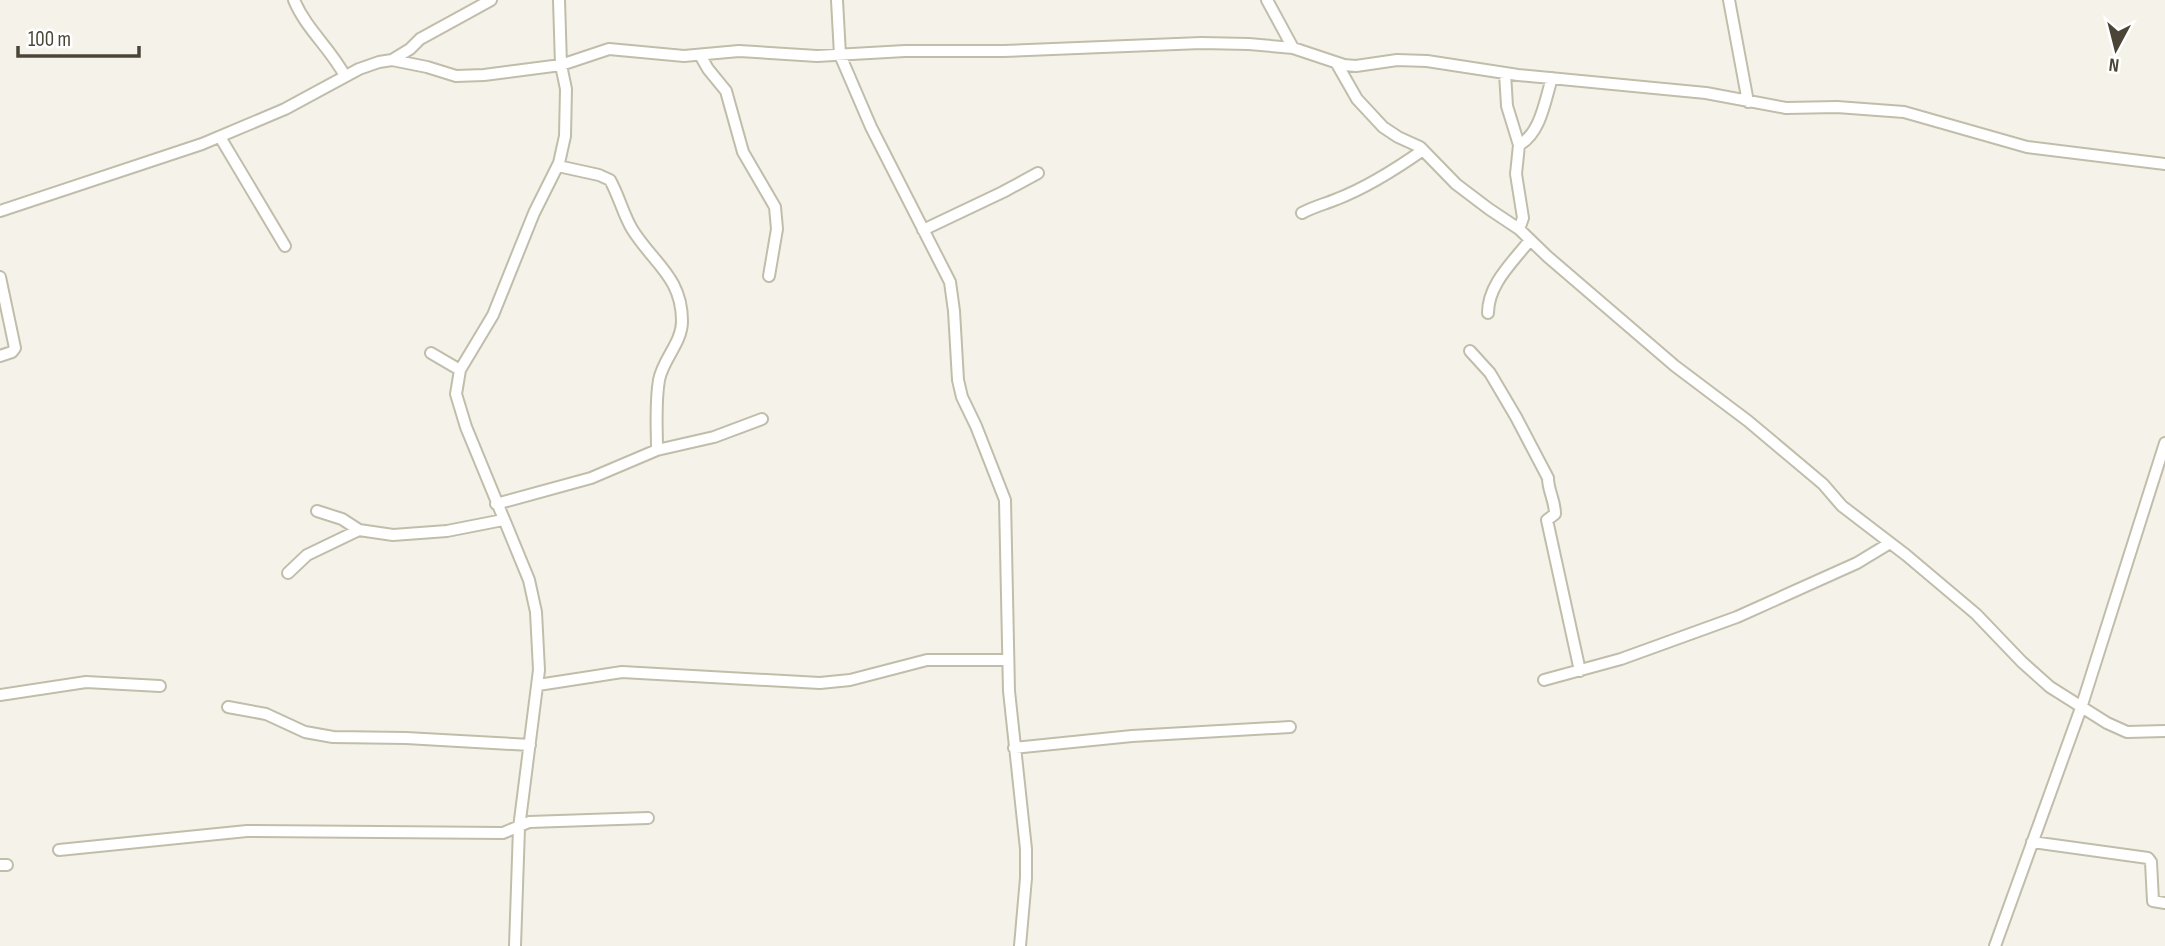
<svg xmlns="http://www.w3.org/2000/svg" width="2165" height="946" viewBox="0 0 2165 946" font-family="'Sofia Sans Condensed',sans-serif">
<rect width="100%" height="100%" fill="#f5f3e9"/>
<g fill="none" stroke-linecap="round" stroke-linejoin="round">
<g stroke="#c1bdab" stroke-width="14">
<path id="minor" d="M294,0C306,29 331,49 345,76
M837,0L840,55L871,127L950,282L954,311L958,380L962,397L976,426L1005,500L1009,691L1026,849V878L1020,946
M1267,0L1293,48
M1729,0L1748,102
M700,55L708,69L726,91L743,152L775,207L777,229L769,276
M392,60L410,49L420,39L491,0
M1337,64L1357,99L1383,127L1398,137L1420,147L1456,184L1489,209L1519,229L1548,257L1675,366L1748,421L1823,484L1842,506L1906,555L1976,614L2022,662L2050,687L2107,723L2127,732L2165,731
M1505,73L1507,106L1519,145L1516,174L1523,218L1519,229
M220,137L285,246
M1519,145C1541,133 1545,100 1552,78
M558,166L599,175L610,180C619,196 623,214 632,229C653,263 682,277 682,321C682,343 663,359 659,380C655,403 657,427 657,450
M0,211L202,144L285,109L359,69L379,62L392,60L427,67L456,76L484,75L561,65L609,49L684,56L739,51L817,56L905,51H1003L1201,43L1249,44L1293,48L1344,65L1356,66L1397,60L1427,61L1518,75L1706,93L1786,108L1837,107L1904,112L2027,147L2165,164
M1302,213C1313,207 1325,204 1337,199C1368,187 1396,169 1423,150
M923,230L1003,192L1038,173
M0,277L15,348L12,352L0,356
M1488,313C1488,284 1513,262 1530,240
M1470,351L1490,373L1516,417L1548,478C1548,491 1555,500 1555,514L1547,520L1580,671
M431,353L460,370
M496,504L591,478L657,450L714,437L762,419
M317,511L342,519L359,530L393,535L447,531L503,520
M288,573L307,555L359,530
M1544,680L1621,659L1737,617L1857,563L1890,543
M538,685L622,672L820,683L850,680L927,660H1008
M0,695L86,682L160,686
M228,707L266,714L305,732L333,737L406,738L530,745
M1014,748L1132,736L1290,727
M2032,842L2148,858L2151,862L2153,901L2165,903
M59,850L247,831L503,833L529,822L648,818
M0,865H7
M515,946L519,828L539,670L536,612L529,580L466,427L456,394L460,370L493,315L534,213L559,163L565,136L566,89L561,65L559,0
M1995,946L2081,708L2165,443"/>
</g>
<use href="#minor" stroke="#fff" stroke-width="10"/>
</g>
<g transform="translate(2116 49) rotate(187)" stroke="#ffffff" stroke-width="5" paint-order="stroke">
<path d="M0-5L12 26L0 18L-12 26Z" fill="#4a4537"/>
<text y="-10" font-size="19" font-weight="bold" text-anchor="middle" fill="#4a4537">N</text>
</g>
<path d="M18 46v10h121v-10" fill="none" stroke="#4a4537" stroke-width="3.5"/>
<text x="28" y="46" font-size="21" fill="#4a4537" stroke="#ffffff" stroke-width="5" paint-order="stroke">100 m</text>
</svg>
